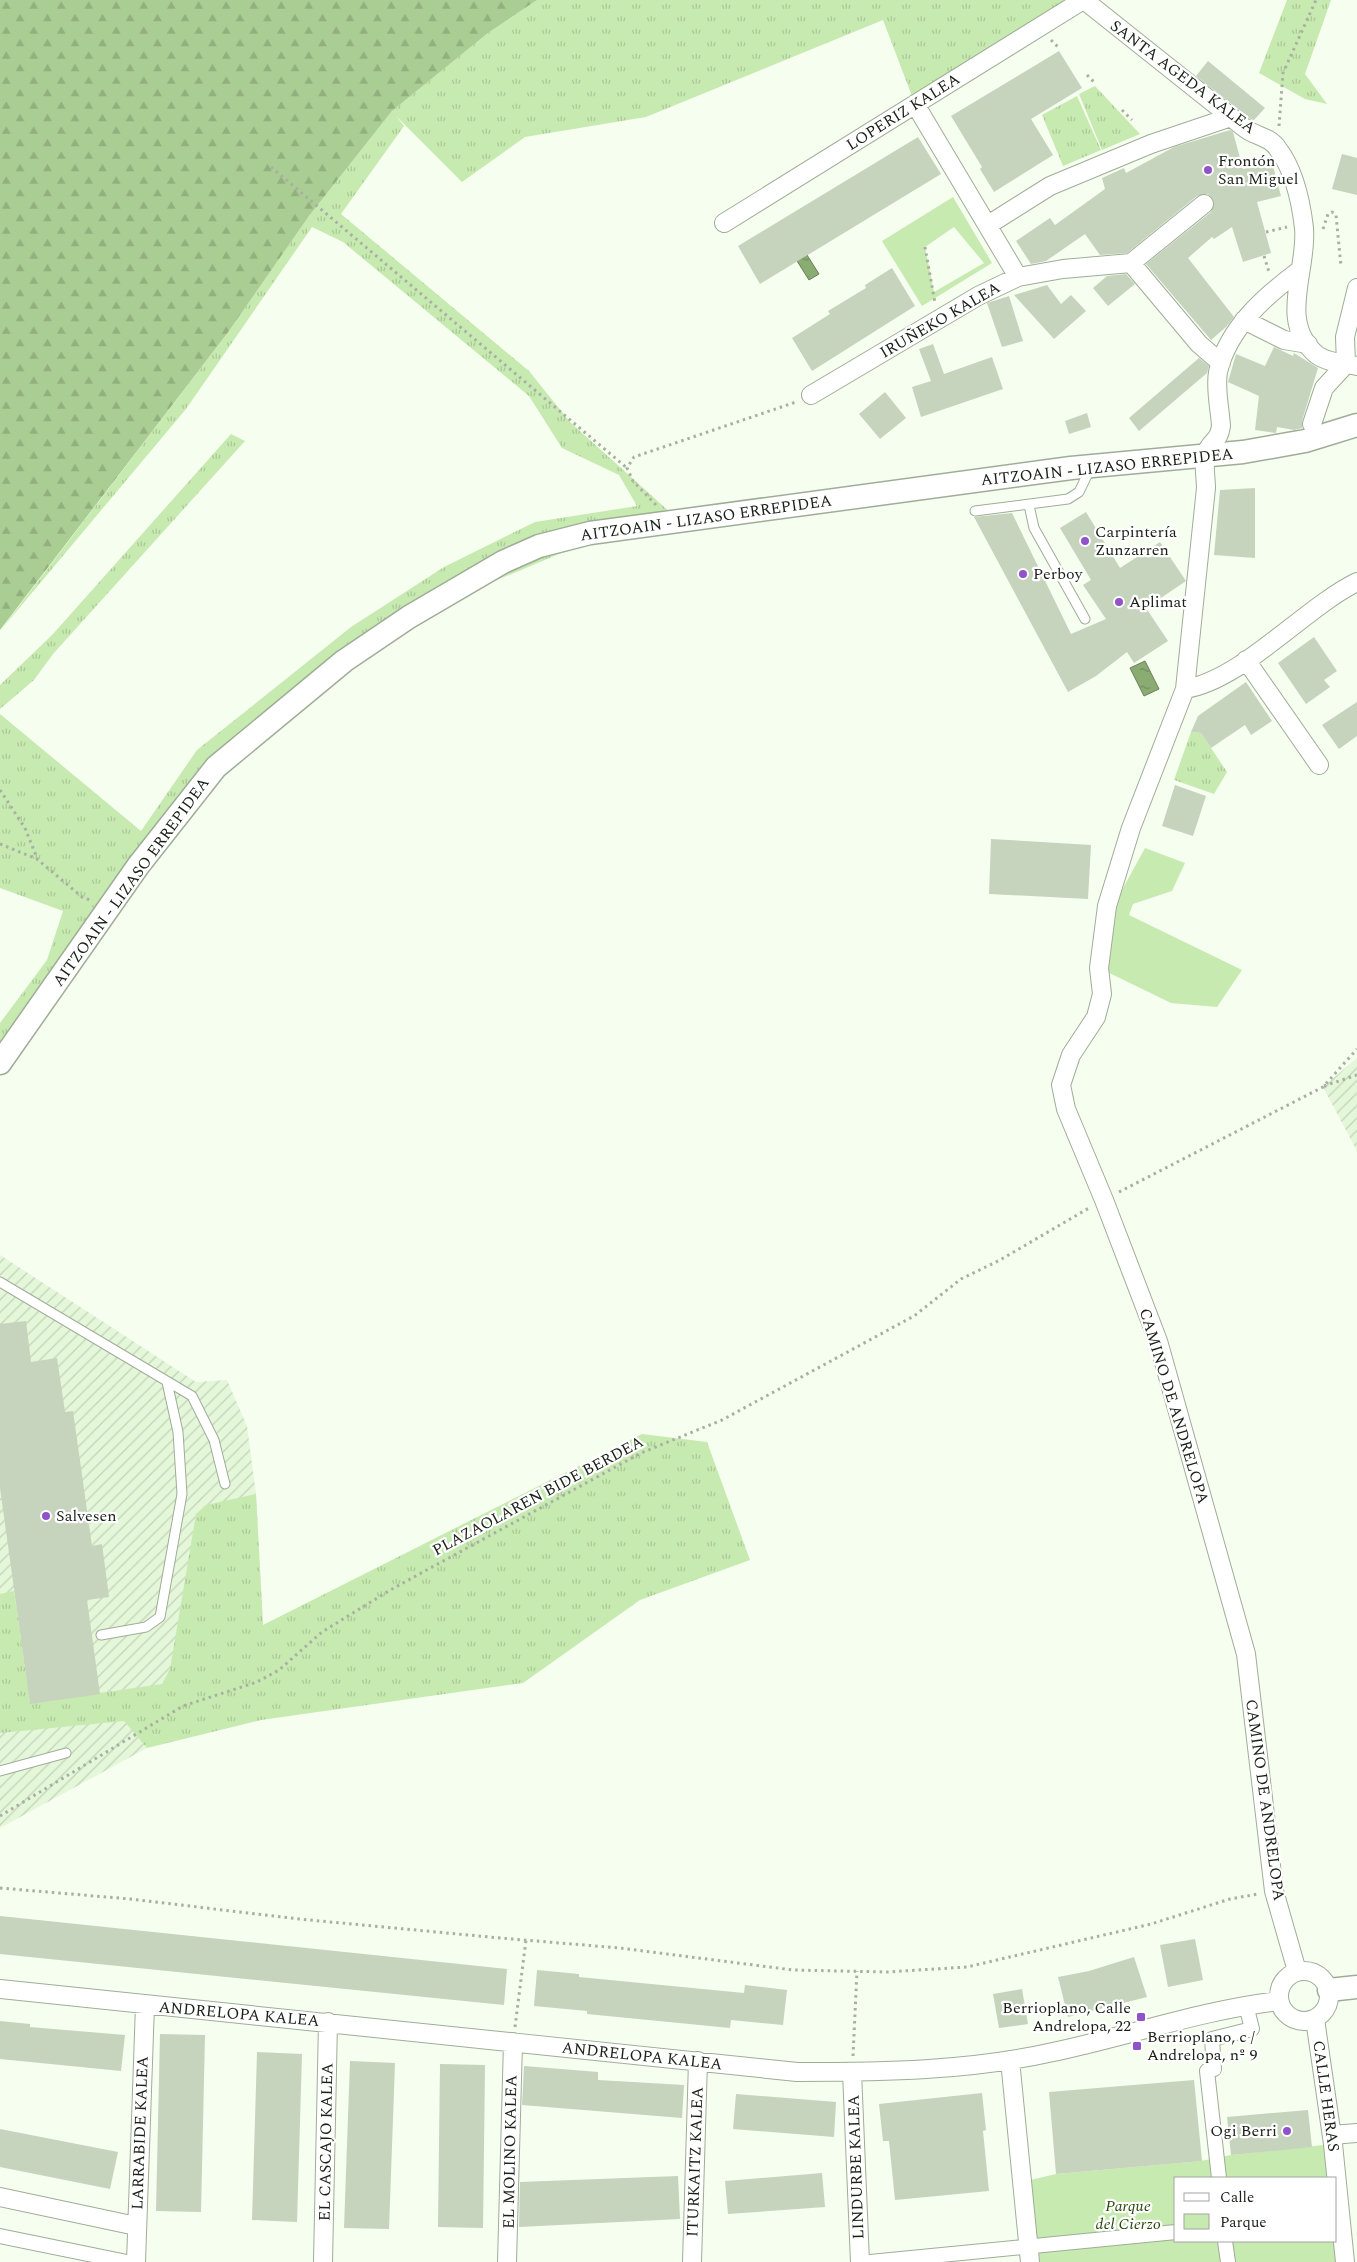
<svg xmlns="http://www.w3.org/2000/svg" width="1357" height="2262" viewBox="0 0 1357 2262" font-family="Spectral,serif">
<defs>
<pattern id="industrial-furrows" width="10" height="10" patternUnits="userSpaceOnUse" patternTransform="scale(1.25)"><rect width="10" height="10" fill="#e4f7d9"/><path d="M-1 1l2-2M0 10L10 0M9 11l2-2" fill="none" stroke="#c3d3ba"/></pattern>
<pattern id="grass-tufts" width="24" height="20" patternUnits="userSpaceOnUse" patternTransform="scale(1.25)"><rect width="24" height="20" fill="#c7eab0"/><path d="M3 7l-1-3M5 7V3M7 7l1-3M15 17l-1-3M17 17v-4M19 17l1-3" fill="none" stroke="#aac897"/></pattern>
<pattern id="forest-firs" width="22" height="20" patternUnits="userSpaceOnUse" patternTransform="scale(1.25)"><rect width="22" height="20" fill="#aacd93"/><path d="M5 1l3.5 6h-7zM16 11l3.5 6h-7z" fill="#92b07e"/></pattern>
<pattern id="water-ripples" width="26" height="14" patternUnits="userSpaceOnUse" patternTransform="scale(1.25)"><rect width="26" height="14" fill="#8aac73"/><path d="M2 4q2-2 4 0t4 0M15 11q2-2 4 0t4 0" fill="none" stroke="#708b5d"/></pattern>
</defs>
<rect width="100%" height="100%" fill="#f6fef0"/>
<path fill="url(#industrial-furrows)" d="M1357,1058V1151L1323,1087Z
M0,1255L196,1382L227,1380L247,1426L256,1494L263,1626L147,1748L0,1828Z"/>
<path fill="url(#grass-tufts)" d="M537,0H1083L915,104L883,20L646,117L525,137L462,182L396,116L404,126L341,214L529,371L570,422L682,523L633,532L559,554L409,617L284,709L154,845L0,1063V1023L47,960L63,911L0,888V714L141,831L197,750L351,627L444,567L535,522L637,506L619,475L562,448L529,396L343,242L312,227L186,409L0,631L229,331L309,216L392,111L488,33Z
M1287,0H1331L1305,74L1327,104L1305,99L1259,73Z
M1095,86L1140,134L1102,150L1079,94Z
M1077,96L1101,150L1063,166L1042,115Z
M231,434L245,441L53,654L34,680L0,709V685L53,634Z
M1191,732L1201,733L1227,772L1214,794L1174,780Z
M642,1434L707,1442L750,1560L640,1600L523,1683L261,1720L147,1748L124,1721L0,1733V1594L14,1591L30,1703L162,1684L170,1669L196,1514L206,1505L256,1494L263,1625Z"/>
<path fill="url(#forest-firs)" d="M0,0H537L488,33L392,111L309,216L229,331L0,630Z"/>
<path fill="#c7eab0" fill-rule="evenodd" d="M953,197L992,263L922,306L882,241ZM954,227L984,263L934,292L925,247Z
M1145,848L1185,863L1172,891L1133,904L1129,915L1242,970L1217,1007L1171,1003L1099,968L1104,923Z
M1333,2144L1344,2262H1030L1022,2182L1056,2174L1201,2161L1231,2155ZM1176,2178H1336V2241H1176Z"/>
<path fill="url(#water-ripples)" stroke="#688257" d="M807,255L819,274L809,280L797,261Z
M1145,661L1159,689L1144,696L1130,668Z"/>
<path fill="#c6d3bd" d="M1059,51L1082,88L1031,119L1053,155L994,192L980,169L982,167L951,116Z
M1208,61L1265,108L1253,121L1196,76Z
M1230,130L1233,132L1243,169L1272,162L1281,196L1257,202L1271,253L1243,262L1232,227L1214,239L1212,237L1188,258L1234,317L1226,327L1211,340L1146,264L1211,212L1214,202L1208,194L1197,196L1127,253L1100,255L1085,234L1046,261L1031,264L1016,241L1050,218L1055,225L1105,189L1102,178L1124,168L1126,173L1174,147Z
M918,137L941,174L760,284L738,246Z
M1342,154L1357,158V195L1332,189Z
M892,268L915,306L812,371L792,338L830,314L828,311L866,288L865,285Z
M1126,274L1135,284L1108,306L1093,288L1107,276Z
M1047,285L1061,304L1071,295L1086,311L1054,339L1014,295Z
M1009,296L1023,341L1002,347L987,303Z
M933,344L944,374L992,357L1003,389L921,417L912,387L931,381L919,349Z
M1274,347L1293,356L1294,353L1318,368L1302,421V428L1294,430L1277,427L1276,433L1255,430L1259,396L1228,382L1236,354L1265,366Z
M1199,358L1209,366L1207,373L1139,431L1129,418Z
M885,392L906,418L880,439L859,414Z
M1087,413L1091,427L1069,434L1065,421Z
M1255,488V558L1214,555L1220,490Z
M1086,512L1120,568L1160,542L1186,581L1146,608L1168,641L1134,663L1127,652L1096,676L1068,692L974,517L1012,513L1071,634L1106,619L1083,585L1091,580L1060,528Z
M1314,637L1337,671L1324,680L1330,687L1306,704L1278,663Z
M1246,682L1272,721L1251,735L1245,725L1211,748L1201,733L1191,732L1198,716Z
M1357,702V736L1339,749L1322,725Z
M1175,785L1206,796L1193,836L1162,826Z
M991,839L1091,845L1088,899L989,894Z
M26,1321L31,1362L57,1358L65,1412L73,1411L92,1546L102,1544L109,1597L87,1600L100,1694L30,1704L0,1488V1324Z
M0,1916L507,1969L504,2005L0,1954Z
M1195,1939L1203,1980L1168,1987L1160,1945Z
M1134,1957L1147,1997L1068,2017L1058,1977L1089,1971Z
M537,1970L579,1974V1977L744,1993L745,1985L787,1990L783,2025L731,2020L730,2028L587,2014V2011L534,2006Z
M1022,1989L1028,2024L999,2028L993,1994Z
M0,2021L30,2024V2027L125,2035L121,2071L0,2059Z
M160,2034L205,2035L201,2212L156,2211Z
M257,2052L302,2054L297,2222L252,2220Z
M350,2061L395,2063L389,2229L344,2228Z
M440,2064L485,2065L483,2228L438,2227Z
M524,2066L598,2072V2080L684,2085L682,2118L522,2105Z
M1194,2080L1202,2161L1056,2174L1049,2092Z
M982,2093L986,2130L983,2131L989,2191L895,2200L889,2141H883L879,2104Z
M736,2094L836,2102L834,2137L733,2129Z
M1308,2110L1312,2147L1231,2155L1227,2117Z
M0,2129L118,2152L110,2189L0,2167Z
M822,2173L825,2207L728,2214L725,2181Z
M678,2176L680,2219L519,2227L520,2182Z"/>
<g fill="none" stroke-linecap="round" stroke-linejoin="round">
<g stroke="#9fad97" stroke-width="11">
<path id="service" d="M1029,505L1034,528L1085,619
M975,511L1068,499L1079,492L1090,469
M0,1282L192,1396L214,1440L225,1484
M101,1635L146,1627L160,1617L182,1494L178,1432L167,1382
M0,1771L66,1753"/>
</g>
<g stroke="#9fad97" stroke-width="16">
<path id="pedestrian" d="M1219,2178L1207,2071L1214,2069L1212,2039L1252,2029L1246,2005
M0,2236L127,2262
M1225,2241L1228,2262
M870,2262L1176,2232"/>
</g>
<g stroke="#9fad97" stroke-width="20">
<path id="minor" d="M1084,0L1231,117C1237,122 1243,127 1249,131C1260,137 1271,138 1278,149C1294,170 1301,202 1304,228C1308,270 1277,322 1317,355C1328,363 1344,363 1357,366
M915,104L1018,277
M724,223L1083,0
M988,225L1050,186L1151,144L1231,117
M1131,263L1199,344L1221,363
M1244,320L1284,340L1308,344
M811,395L978,296L1018,277L1063,269L1131,263L1204,204
M1312,424L1324,388L1346,364L1345,337L1357,288
M1246,660L1319,765
M1185,689C1242,680 1304,608 1357,582
M1279 1996a25 25 0 1 1 50 0a25 25 0 1 1-50 0Z
M1297,1971L1274,1891L1246,1654L1158,1341L1104,1200L1066,1109L1061,1085L1071,1055L1096,1017L1102,994L1099,968L1107,906L1131,828L1185,689L1206,488C1206,477 1202,459 1208,449C1214,439 1219,440 1221,426C1220,409 1215,389 1218,372C1228,328 1265,296 1300,270
M0,1989L797,2072C883,2072 969,2071 1053,2052C1129,2036 1202,2010 1279,2001
M1315,2019L1333,2144L1345,2262
M1010,2060L1030,2262
M852,2072L860,2262
M1332,2135L1357,2133
M0,2197L136,2226
M136,2262L145,2005
M323,2262L328,2022
M507,2262L513,2042
M692,2262L698,2061"/>
</g>
<g stroke="#9fad97" stroke-width="25">
<path id="tertiary" d="M0,1063L138,866L216,767L344,661L409,617L503,562L539,546L590,533L1071,468L1243,452L1305,441L1357,425
M1329,1990L1357,1987"/>
</g>
<path stroke="#a8afa3" stroke-width="3" stroke-dasharray="2.5 4" stroke-linecap="butt" d="M1051,40L1058,47
M1087,75L1095,83
M1122,110L1132,120
M1279,126L1283,73L1316,0
M271,167L627,468
M1323,229L1328,214L1332,212L1336,215L1341,266
M1266,232L1287,227
M925,247L935,303
M1264,256L1269,272
M656,505L633,481L627,468L634,457L796,402
M0,790L25,828L37,858
M0,844L37,859L82,897L90,900
M1324,1086L1357,1075
M1119,1192L1323,1087L1357,1049
M0,1816L183,1706L257,1682L279,1670L322,1632L392,1589L533,1512L641,1453L722,1420L914,1316L961,1279L1000,1260L1089,1208
M0,1888L130,1899L299,1919L500,1938L620,1948L793,1970L887,1972L967,1967L1151,1924L1230,1899L1258,1894
M515,2027L526,1940
M853,2056L857,1971"/>
<use href="#service" stroke="#fff" stroke-width="9"/>
<use href="#pedestrian" stroke="#fff" stroke-width="14"/>
<use href="#minor" stroke="#fff" stroke-width="18"/>
<use href="#tertiary" stroke="#fff" stroke-width="22"/>
</g>
<g fill="#9153c9" stroke="#fff" stroke-width="2">
<circle cx="1208" cy="170" r="5"/>
<circle cx="1085" cy="541" r="5"/>
<circle cx="1023" cy="574" r="5"/>
<circle cx="1119" cy="602" r="5"/>
<circle cx="46" cy="1516" r="5"/>
<rect x="1136" y="2012" width="10" height="10" rx="2.5"/>
<rect x="1132" y="2041" width="10" height="10" rx="2.5"/>
<circle cx="1287" cy="2131" r="5"/>
</g>
<g text-anchor="middle" dominant-baseline="central" stroke-width="4.5" stroke-linejoin="round" paint-order="stroke">
<g font-size="16" fill="#1a1f17" stroke="#fff">
<text transform="translate(1183 77) rotate(37)">SANTA AGEDA KALEA</text>
<text transform="translate(903 112) rotate(-32)">LOPERIZ KALEA</text>
<text transform="translate(940 320) rotate(-30)">IRUÑEKO KALEA</text>
<text transform="translate(1107 467) rotate(-6)">AITZOAIN - LIZASO ERREPIDEA</text>
<text transform="translate(706 518) rotate(-8)">AITZOAIN - LIZASO ERREPIDEA</text>
<text transform="translate(131 882) rotate(-54)">AITZOAIN - LIZASO ERREPIDEA</text>
<text transform="translate(1174 1406) rotate(73)">CAMINO DE ANDRELOPA</text>
<text transform="translate(538 1496) rotate(-28)">PLAZAOLAREN BIDE BERDEA</text>
<text transform="translate(1265 1800) rotate(82)">CAMINO DE ANDRELOPA</text>
<text transform="translate(239 2014) rotate(5)">ANDRELOPA KALEA</text>
<text transform="translate(642 2056) rotate(6)">ANDRELOPA KALEA</text>
<text transform="translate(1326 2096) rotate(82)">CALLE HERAS</text>
<text transform="translate(140 2133) rotate(-88)">LARRABIDE KALEA</text>
<text transform="translate(326 2142) rotate(-89)">EL CASCAJO KALEA</text>
<text transform="translate(510 2152) rotate(-89)">EL MOLINO KALEA</text>
<text transform="translate(695 2162) rotate(-88)">ITURKAITZ KALEA</text>
<text transform="translate(856 2167) rotate(-92)">LINDURBE KALEA</text>
</g>
<g font-size="16" fill="#1a1f17" stroke="#fff" text-anchor="start">
<text x="1218" y="161">Frontón<tspan x="1218" dy="18">San Miguel</tspan></text>
<text x="1095" y="532">Carpintería<tspan x="1095" dy="18">Zunzarren</tspan></text>
<text x="1033" y="574">Perboy</text>
<text x="1129" y="602">Aplimat</text>
<text x="56" y="1516">Salvesen</text>
<text x="1131" y="2008" text-anchor="end">Berrioplano, Calle<tspan x="1131" dy="18">Andrelopa, 22</tspan></text>
<text x="1147" y="2037">Berrioplano, c /<tspan x="1147" dy="18">Andrelopa, nº 9</tspan></text>
<text x="1277" y="2131" text-anchor="end">Ogi Berri</text>
</g>
<g font-size="16" font-style="italic" fill="#28480b" stroke="#fff">
<text x="1128" y="2206">Parque<tspan x="1128" dy="18">del Cierzo</tspan></text>
</g>
</g>
<rect x="1174" y="2177" width="162" height="65" fill="#ffffff" stroke="#a3a5a2"/>
<rect x="1184" y="2193" width="25" height="8" fill="#ffffff" stroke="#a3a5a2"/>
<text x="1220" y="2202" font-size="15" fill="#1a1f17">Calle</text>
<rect x="1184" y="2214" width="25" height="15" fill="#c7eab0" stroke="#a3a5a2"/>
<text x="1220" y="2227" font-size="15" fill="#1a1f17">Parque</text>
</svg>
